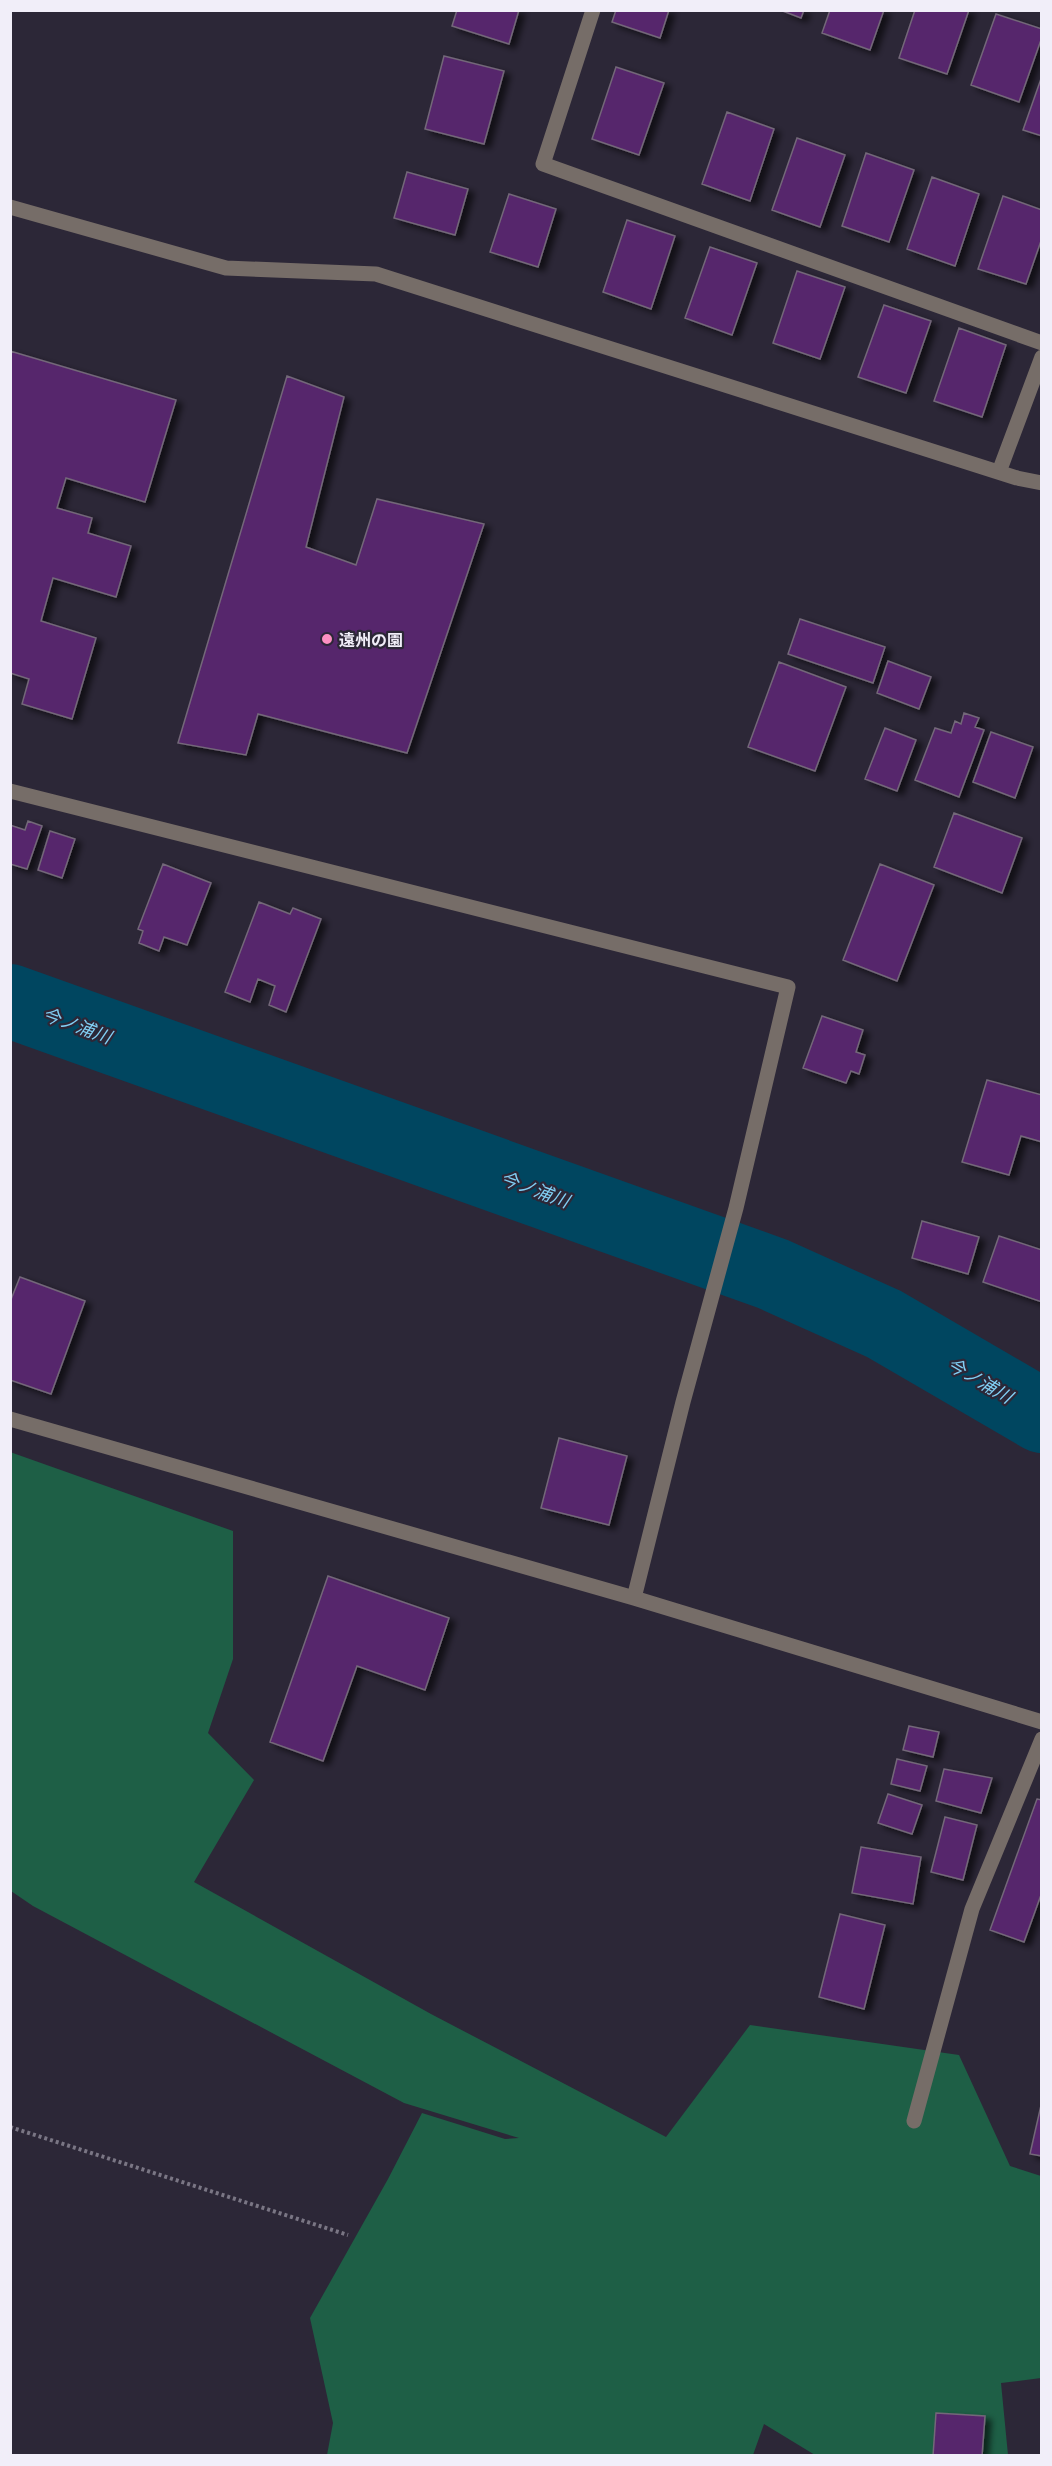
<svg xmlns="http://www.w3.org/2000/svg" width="1052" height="2466" viewBox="0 0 1052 2466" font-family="Barlow,'Noto Sans JP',sans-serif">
<defs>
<filter id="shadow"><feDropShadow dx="6" dy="4" stdDeviation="3" flood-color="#0009"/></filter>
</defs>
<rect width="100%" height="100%" fill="#2c2737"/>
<path fill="#1e5f46" d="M10,1452L233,1531V1659L208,1733L254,1780L194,1882L431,2014L666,2137L750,2025L959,2055L1010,2166L1041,2176V2378L1001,2383L1008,2455H815L764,2424L753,2455H327L333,2423L310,2318L388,2179L422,2113L505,2139L519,2138L404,2103L33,1906L11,1891Z"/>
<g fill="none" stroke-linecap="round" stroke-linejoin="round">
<path stroke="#004660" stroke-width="74" d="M10,1001L773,1274L884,1324L1042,1416"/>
</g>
<path fill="#57256c" stroke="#736779" stroke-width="1.5" filter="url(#shadow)" d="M457,10H519L509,44L452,26Z
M616,10H669L660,38L612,22Z
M780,10H804L801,18Z
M830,10H884L870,50L822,33Z
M915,10H969L947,74L899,58Z
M996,14L1042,29V37L1019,102L971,85Z
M444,56L504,71L484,144L425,129Z
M616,67L664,83L639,155L592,139Z
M1042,76V136L1023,130Z
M727,112L774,129L750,201L702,184Z
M797,138L845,155L820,227L772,210Z
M866,153L914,170L889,242L842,226Z
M407,172L468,189L455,235L394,218Z
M932,177L979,194L955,266L907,249Z
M509,194L556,209L538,267L490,252Z
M1003,196L1042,210V238L1026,284L978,269Z
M627,220L675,236L651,309L603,292Z
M710,247L757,263L732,335L685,318Z
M797,271L845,287L820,359L773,343Z
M884,305L931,321L906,393L858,377Z
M959,328L1006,345L982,417L934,401Z
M10,351L176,400L145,502L66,478L57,508L92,518L88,533L131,546L116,597L53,578L41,621L96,638L72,719L22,704L29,679L10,673Z
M287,376L344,397L306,547L356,565L377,499L484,524L407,753L258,714L246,755L178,743Z
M800,619L885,647L873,683L788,654Z
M888,661L931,677L919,709L877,693Z
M779,662L846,687L815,771L748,747Z
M964,713L979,718L975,727L984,730L959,797L915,780L935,728L951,733L955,721L961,724Z
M885,728L916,740L897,791L865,779Z
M991,732L1033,747L1015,798L973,782Z
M954,813L1022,838L1002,893L934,867Z
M28,821L42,826L27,869L10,864V825L25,830Z
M50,831L75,839L62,878L38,870Z
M163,864L211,883L187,945L164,937L159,951L139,943L143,931L138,929Z
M880,864L934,885L897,981L843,960Z
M259,902L290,914L293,908L321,919L286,1012L269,1005L275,986L258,979L250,1002L225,992Z
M822,1016L863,1030L856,1052L865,1055L859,1074L851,1071L846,1083L803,1068Z
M987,1080L1042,1095V1142L1021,1136L1009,1175L962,1162Z
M922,1221L979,1237L968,1274L912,1258Z
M999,1236L1042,1250V1302L983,1282Z
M20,1277L85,1301L51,1394L10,1380V1302Z
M559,1438L627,1456L609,1525L541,1508Z
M328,1576L449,1618L425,1690L357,1666L323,1761L270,1742Z
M909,1726L939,1732L933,1757L903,1750Z
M897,1759L927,1766L920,1791L891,1784Z
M944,1769L992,1778L981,1813L936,1801Z
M888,1794L922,1805L912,1834L878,1823Z
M1037,1799L1042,1800V1892L1024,1942L990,1930Z
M945,1817L977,1825L963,1880L931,1872Z
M861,1847L921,1857L913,1904L852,1893Z
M840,1914L885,1925L864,2009L819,1997Z
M1042,2101V2156L1030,2154Z
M936,2413L985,2416L982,2456H933Z"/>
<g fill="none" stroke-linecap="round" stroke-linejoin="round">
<path stroke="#7a7684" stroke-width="4" stroke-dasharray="3 3" stroke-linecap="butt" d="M10,2127L348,2235"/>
<path stroke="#766d68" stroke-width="15" d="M593,10L543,164L1042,343
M10,207L226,268L376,274L1017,478L1042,483
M999,472L1042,357
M10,791L788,987L736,1208L683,1402L634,1598
M10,1419L634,1598L1042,1722
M914,2121L972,1909L1042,1739"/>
</g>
<circle fill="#fc8fc2" stroke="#2c2737" stroke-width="2" cx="327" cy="639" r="6"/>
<g text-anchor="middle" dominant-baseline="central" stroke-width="4.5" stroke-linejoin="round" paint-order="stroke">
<g font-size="16" font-weight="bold" fill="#f1eef9" stroke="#2c2737" text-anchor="start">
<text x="339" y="639">遠州の園</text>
</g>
<g font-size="18" font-style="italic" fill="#81cff4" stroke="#2c2737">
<text transform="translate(77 1025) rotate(20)">今ノ浦川</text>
<text transform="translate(535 1189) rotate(20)">今ノ浦川</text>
<text transform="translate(980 1380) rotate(30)">今ノ浦川</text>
</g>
</g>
<rect width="1052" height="2466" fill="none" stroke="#f1eef9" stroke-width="24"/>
</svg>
